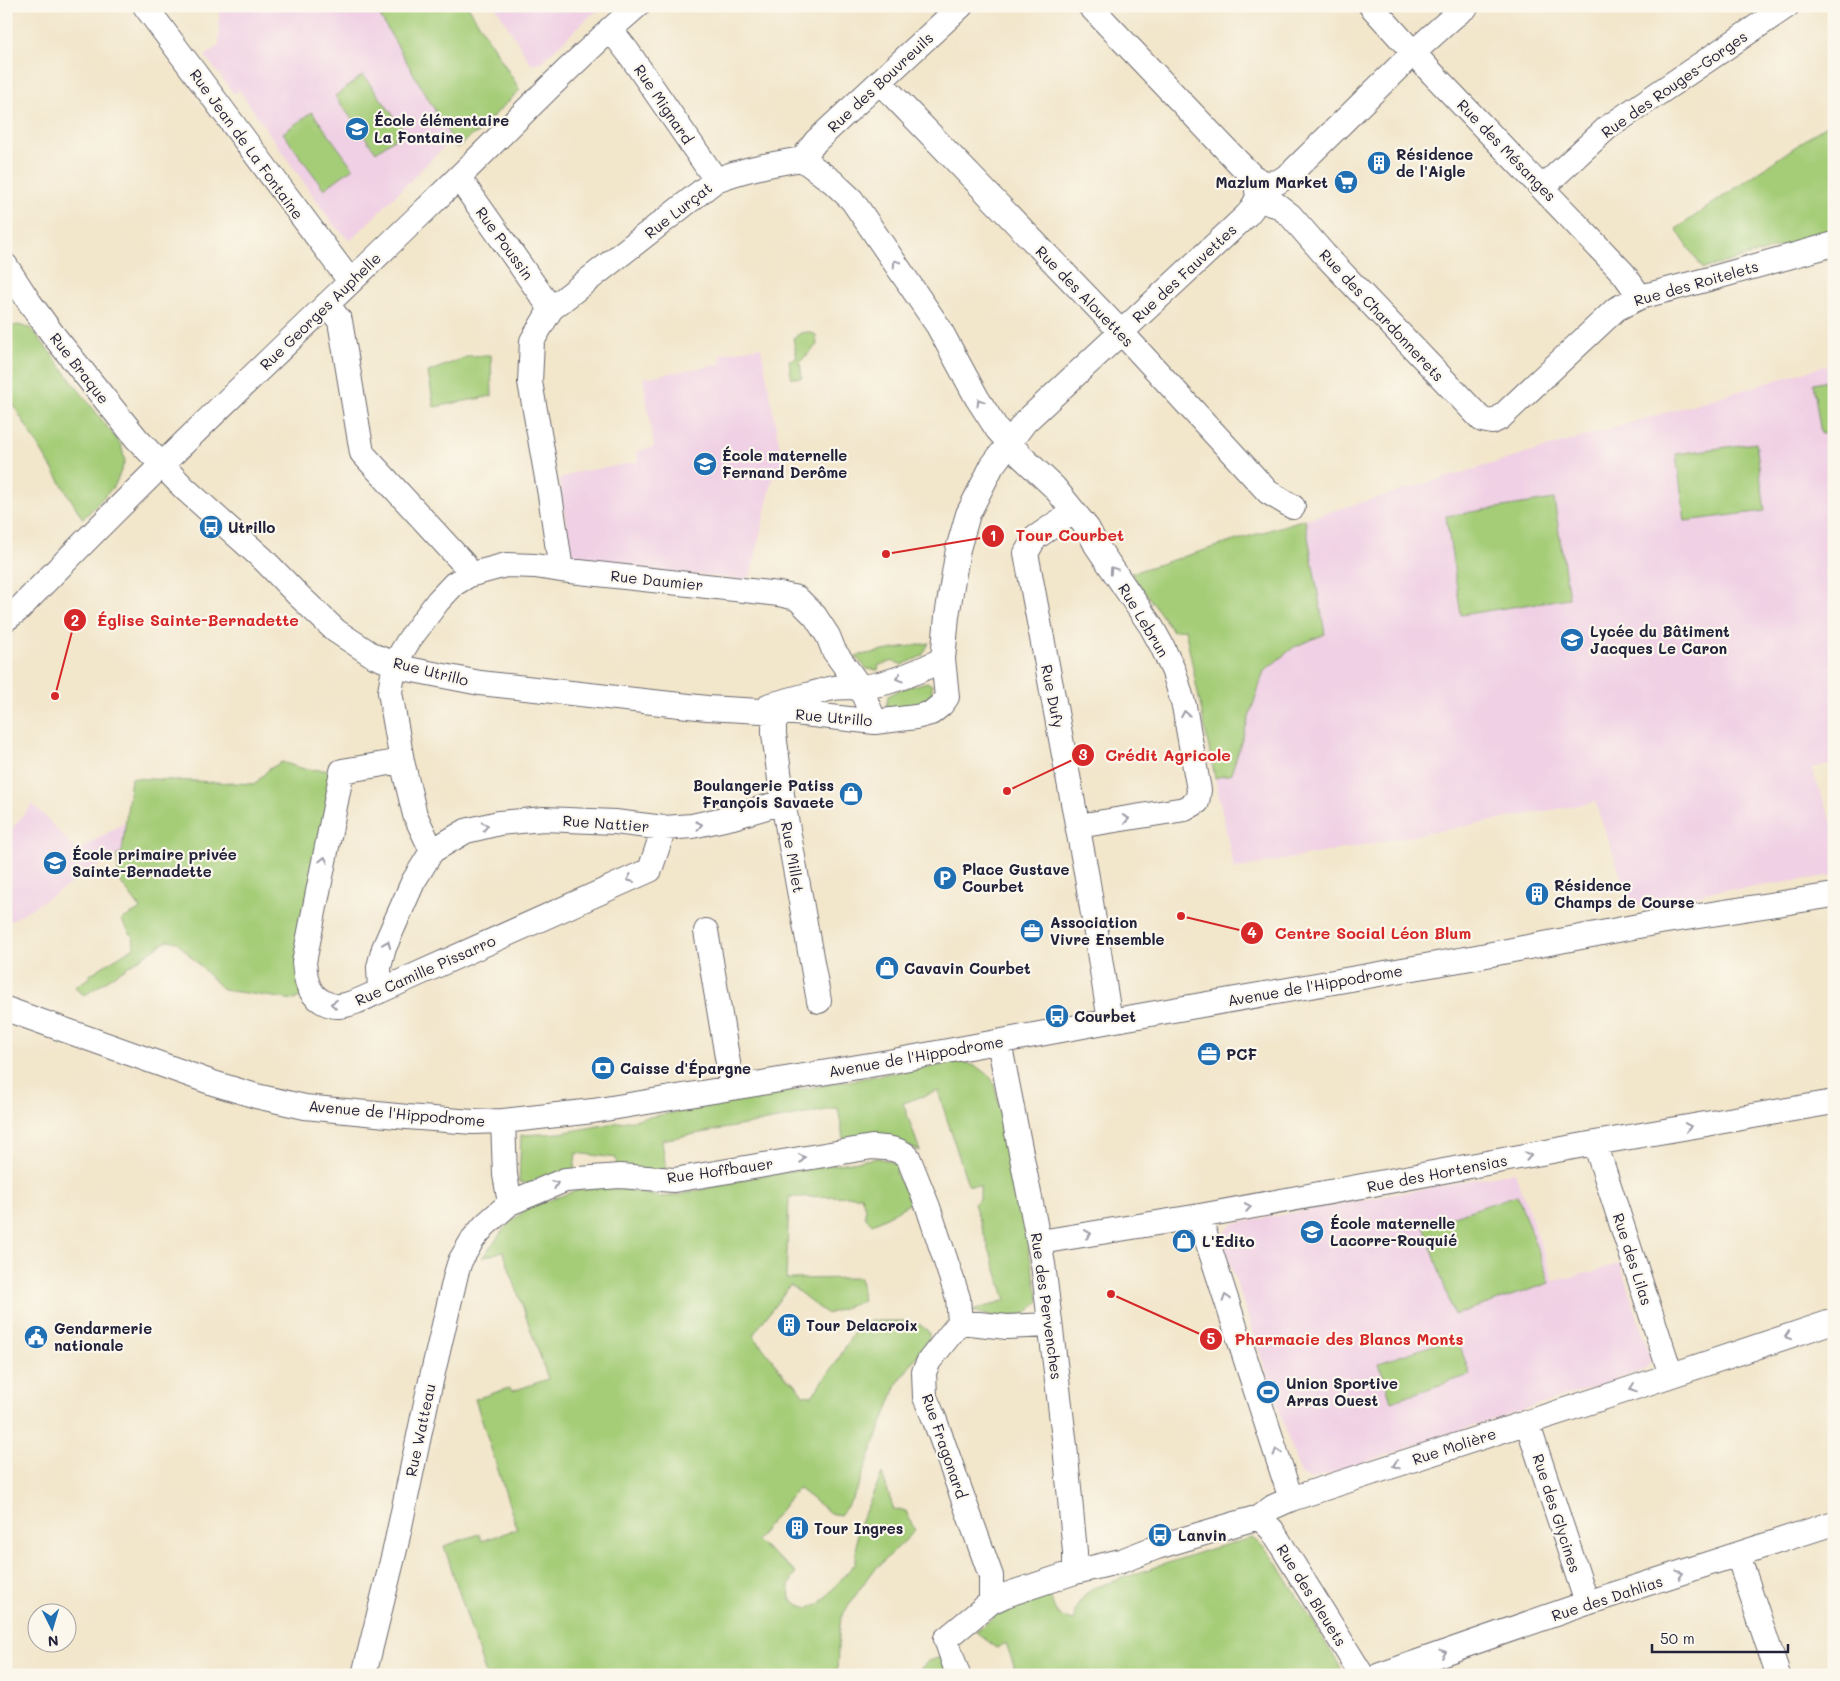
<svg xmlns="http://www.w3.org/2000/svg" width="1840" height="1681" viewBox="0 0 1840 1681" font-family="Mali,sans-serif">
<rect width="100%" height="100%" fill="#fbf7ec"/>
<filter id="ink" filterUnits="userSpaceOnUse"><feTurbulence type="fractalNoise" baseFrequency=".02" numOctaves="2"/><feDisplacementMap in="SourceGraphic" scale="10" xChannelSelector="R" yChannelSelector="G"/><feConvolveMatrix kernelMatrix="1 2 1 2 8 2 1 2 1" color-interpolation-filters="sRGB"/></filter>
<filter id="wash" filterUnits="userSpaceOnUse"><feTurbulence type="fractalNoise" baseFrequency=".0096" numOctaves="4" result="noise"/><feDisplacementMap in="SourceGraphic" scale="20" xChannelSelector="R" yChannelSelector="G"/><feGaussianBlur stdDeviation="1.12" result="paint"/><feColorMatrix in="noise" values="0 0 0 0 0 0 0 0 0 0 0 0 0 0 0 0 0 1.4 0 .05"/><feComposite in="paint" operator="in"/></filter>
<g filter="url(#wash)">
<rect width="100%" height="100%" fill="#f2e6cb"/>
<path fill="#f0d0e4" d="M215,6H374L452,139L350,241L333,224L239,90L234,94L205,56L219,45V9Z
M495,6H604L590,16L541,62L531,64Z
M761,347L785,475L773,477L751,575L745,580L577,561L571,554L559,480L573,473L638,462L637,451L654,447L643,378L721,364L720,354Z
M1834,363V764L1811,768L1834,828V875L1734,890L1732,888L1706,892L1702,895L1632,907L1595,802L1234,869L1215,778L1231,774L1264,671L1294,647L1325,634L1305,519Z
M33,804L77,851L125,822L122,852L6,924V835Z
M1515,1172L1554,1281L1596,1271L1620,1263L1651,1360L1647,1369L1311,1480L1300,1473L1221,1236L1231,1224Z"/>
<path fill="#a5cd78" stroke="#64785a" d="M374,6H468L520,90L481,128V132L472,135L457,148Z
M363,75L405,131L376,152L335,96Z
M312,112L353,168L324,189L283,133Z
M1834,120V231L1703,269L1676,229Z
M18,325L32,329L121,445L125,461L115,485L83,519L6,393V328Z
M809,332L816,335L817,345L800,362L802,378H791L789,360L797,358L793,338L801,333Z
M491,355L492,396L434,407L428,372L469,356Z
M1834,379V432L1821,434L1813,383Z
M1756,443L1765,511L1685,521L1676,454Z
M1554,499L1569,598L1461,615L1446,516Z
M1305,519L1325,634L1294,647L1264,671L1231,774L1215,778L1185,629L1173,631L1131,573Z
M929,643L922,656L902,665L894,661L879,665L878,670L867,669L855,656Z
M927,682L932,685V697L920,707L896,713L886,708L888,696L899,690Z
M282,762L304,769L342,771L310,989L295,1000L223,990L177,942L168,940L85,995L78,991L75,987L90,977L89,975L134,947L133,937L121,920L141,909L119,880L117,855L122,852L131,778L255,784L269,769Z
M965,1062C995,1074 993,1079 1000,1108L1039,1301L1027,1313L1001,1319L972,1311L1006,1300L974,1204L980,1198V1186L968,1185L938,1091L903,1103L920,1151L911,1147L844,1143L838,1108L662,1140L666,1170L617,1168L616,1158L576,1153L574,1170L531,1184L519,1182L521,1135L560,1133L892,1073Z
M878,1158L890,1161L901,1168L895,1172L904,1189L914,1186L918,1199L877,1222L872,1224L865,1217V1208L861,1196L789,1197L786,1279L860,1278L863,1301L827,1314L790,1285L753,1335L786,1378L794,1382L803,1395L812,1396L836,1363L857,1327H860L871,1321H902L919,1324L929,1332V1339L897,1384L859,1485L849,1504L840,1515L830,1513L798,1488L756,1541L796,1572L789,1586L790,1599L799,1605L809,1608L820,1604L856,1562L857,1530L882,1474L894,1510L906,1511L915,1531L870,1574L841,1617L838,1645L837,1675H486L444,1546L479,1534L482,1541L517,1529L475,1399L509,1388L513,1391L548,1379L503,1251L482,1258L507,1225L528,1208L575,1191L608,1186L661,1197L679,1195L759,1176Z
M1517,1195L1550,1283L1454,1315L1424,1226Z
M1457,1337L1470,1375L1391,1401L1379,1363Z
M1252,1538L1265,1548L1280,1568L1345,1675H1017L1006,1643L997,1648L976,1632C999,1613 1017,1592 1050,1596C1055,1612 1057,1617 1074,1621C1074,1605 1082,1598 1093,1588L1213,1548Z
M941,1657L949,1675H913L929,1661Z"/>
</g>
<g filter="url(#ink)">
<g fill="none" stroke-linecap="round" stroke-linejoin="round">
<g stroke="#6b676d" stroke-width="26">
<path id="minor" d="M145,6L350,281
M1090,6L1239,163L1252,176L1264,183
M1371,6L1431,72L1607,256L1624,274L1640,297
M610,29L628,52L716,180
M880,82L1121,332L1268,492L1293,507
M802,159L816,141L961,6
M459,178L551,309
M1543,187L1607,128L1787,6
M1257,191L1264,183L1278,182L1290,174L1414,52L1453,17L1467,6
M1271,204L1277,205L1290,215L1324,254L1482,420L1492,422L1500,418L1616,309L1640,297L1713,278L1834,244
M6,266L30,303L54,336L137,439L184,488L263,559L296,593L336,631L374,656L408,669L480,683L707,708L795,713L875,722L916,717L931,713L941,705L947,697L943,659L947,616L958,549L968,514L992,466L1025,422L1247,215L1252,209L1258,197
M327,304L340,321L362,453L464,564L469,575
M1073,512L1035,538L1026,553L1087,877L1110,1021
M561,570L550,495L530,382L532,341L551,309L716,180C744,169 772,164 802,159L833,182L852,200L938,326L977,398L997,429L1021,456L1054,487L1088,529L1096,545L1151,626L1162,646L1174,672L1184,706L1199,790L1197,802L1185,809L1078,826
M6,619L18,610C150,473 287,343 424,211C495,143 562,71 637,6
M770,705C790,700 810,694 829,689C840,686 850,688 860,687C889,685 918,672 943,659
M774,712V734L783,802L819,1001
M402,761L342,771L304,962C305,970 305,981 310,989C315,999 329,1007 339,1006C353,1005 368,996 380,991L650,870L664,828
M432,851L415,815L402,761L390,692L395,663L409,640L438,601L454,584L469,575L506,565L535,566L561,570L779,594L797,598L815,616L828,636L834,651L860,687L875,722
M706,931L732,1087
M380,991L379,967L384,948L413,882L432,851L466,831L499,823L544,819L615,822L664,828L692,826L733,817L783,802
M6,1009L213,1083L256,1096L305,1107L407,1117L473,1122L503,1121L593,1111L888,1062L1110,1021L1471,958L1654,923L1834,895
M999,1042L1043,1264L1065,1446L1075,1552V1572
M503,1121L505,1175L510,1203
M1595,1143L1671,1375
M1200,1216L1203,1228L1291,1499
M1040,1242L1200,1216L1595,1143L1834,1102
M960,1322L1007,1327L1050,1325
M1527,1422L1587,1603
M1259,1517L1272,1530L1362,1675
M1738,1555L1778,1675
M364,1675L396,1545L427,1398L456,1274L460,1261L473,1239L485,1225L510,1203L565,1180L620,1176L674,1180L872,1147C886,1148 899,1148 908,1157L928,1207L958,1298L960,1322L929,1361L924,1372L925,1397L934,1418L991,1576V1602
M958,1675L946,1639L991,1602L1006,1595L1075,1572L1121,1561L1157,1547L1259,1517L1273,1507L1291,1499L1630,1389L1834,1321
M1380,1675L1587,1603L1834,1523"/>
</g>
<use href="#minor" stroke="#fff" stroke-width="24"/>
</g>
<defs><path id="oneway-chevron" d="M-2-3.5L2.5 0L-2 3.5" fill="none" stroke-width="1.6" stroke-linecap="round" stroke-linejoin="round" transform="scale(1.25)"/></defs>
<g stroke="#9c9ca7">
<use href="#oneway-chevron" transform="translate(896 263) rotate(-124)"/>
<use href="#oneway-chevron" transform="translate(980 402) rotate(-121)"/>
<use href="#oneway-chevron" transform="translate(1113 570) rotate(-124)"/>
<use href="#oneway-chevron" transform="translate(899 678) rotate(163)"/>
<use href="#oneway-chevron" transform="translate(1185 714) rotate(-100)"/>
<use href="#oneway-chevron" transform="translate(1126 819) rotate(-10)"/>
<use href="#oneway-chevron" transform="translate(699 825) rotate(-12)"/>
<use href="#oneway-chevron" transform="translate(485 826) rotate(-12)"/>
<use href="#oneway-chevron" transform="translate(324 860) rotate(-78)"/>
<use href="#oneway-chevron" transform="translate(630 879) rotate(156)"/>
<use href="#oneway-chevron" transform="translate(387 944) rotate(-68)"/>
<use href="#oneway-chevron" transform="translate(334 1004) rotate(-174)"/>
<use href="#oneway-chevron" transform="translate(1688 1127) rotate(-10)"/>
<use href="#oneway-chevron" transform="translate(1528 1156) rotate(-11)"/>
<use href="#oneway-chevron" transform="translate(802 1158) rotate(-10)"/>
<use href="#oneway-chevron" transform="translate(555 1184) rotate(-23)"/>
<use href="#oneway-chevron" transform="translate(1248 1207) rotate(-10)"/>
<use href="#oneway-chevron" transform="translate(1088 1234) rotate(-8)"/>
<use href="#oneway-chevron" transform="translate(1226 1298) rotate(-108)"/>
<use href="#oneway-chevron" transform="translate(1788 1336) rotate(162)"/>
<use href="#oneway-chevron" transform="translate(1633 1388) rotate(161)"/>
<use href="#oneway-chevron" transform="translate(1277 1452) rotate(-107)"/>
<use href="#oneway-chevron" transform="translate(1396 1465) rotate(162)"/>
<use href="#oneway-chevron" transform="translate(1680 1574) rotate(-18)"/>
<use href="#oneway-chevron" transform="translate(1443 1653) rotate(-19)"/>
</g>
</g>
<defs>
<g id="school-disc" transform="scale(1.25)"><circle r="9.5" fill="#1f6fb2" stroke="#fbf7ec"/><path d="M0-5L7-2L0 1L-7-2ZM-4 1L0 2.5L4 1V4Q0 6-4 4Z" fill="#fff"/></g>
<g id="building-disc" transform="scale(1.25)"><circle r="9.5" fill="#1f6fb2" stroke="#fbf7ec"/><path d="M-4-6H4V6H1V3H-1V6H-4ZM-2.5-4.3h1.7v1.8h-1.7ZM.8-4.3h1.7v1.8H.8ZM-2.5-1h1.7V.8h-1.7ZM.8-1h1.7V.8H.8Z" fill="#fff"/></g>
<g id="supermarket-disc" transform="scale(1.25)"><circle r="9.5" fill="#1f6fb2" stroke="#fbf7ec"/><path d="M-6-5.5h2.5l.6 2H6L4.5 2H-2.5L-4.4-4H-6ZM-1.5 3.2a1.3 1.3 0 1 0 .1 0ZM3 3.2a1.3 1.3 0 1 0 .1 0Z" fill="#fff"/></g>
<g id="bus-disc" transform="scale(1.25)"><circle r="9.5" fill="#1f6fb2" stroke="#fbf7ec"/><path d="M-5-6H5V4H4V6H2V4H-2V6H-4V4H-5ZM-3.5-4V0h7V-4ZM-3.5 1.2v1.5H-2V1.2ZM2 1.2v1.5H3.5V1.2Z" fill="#fff"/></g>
<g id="shop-disc" transform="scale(1.25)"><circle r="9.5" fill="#1f6fb2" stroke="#fbf7ec"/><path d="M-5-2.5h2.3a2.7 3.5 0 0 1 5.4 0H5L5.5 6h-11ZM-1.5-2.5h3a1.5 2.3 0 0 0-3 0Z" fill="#fff"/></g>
<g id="parking-disc" transform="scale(1.25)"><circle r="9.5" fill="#1f6fb2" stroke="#fbf7ec"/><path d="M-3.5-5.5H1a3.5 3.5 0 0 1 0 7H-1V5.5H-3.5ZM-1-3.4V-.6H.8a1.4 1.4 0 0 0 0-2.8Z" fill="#fff"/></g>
<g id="office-disc" transform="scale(1.25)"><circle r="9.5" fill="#1f6fb2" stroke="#fbf7ec"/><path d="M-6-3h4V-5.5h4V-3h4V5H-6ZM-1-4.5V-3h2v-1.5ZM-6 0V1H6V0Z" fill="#fff"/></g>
<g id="bank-disc" transform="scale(1.25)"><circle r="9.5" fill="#1f6fb2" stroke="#fbf7ec"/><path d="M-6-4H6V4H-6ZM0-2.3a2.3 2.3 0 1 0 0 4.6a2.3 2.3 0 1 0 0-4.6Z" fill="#fff"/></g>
<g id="civic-disc" transform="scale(1.25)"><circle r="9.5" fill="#1f6fb2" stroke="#fbf7ec"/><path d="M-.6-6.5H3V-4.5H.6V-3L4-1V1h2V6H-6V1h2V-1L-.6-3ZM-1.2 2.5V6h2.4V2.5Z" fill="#fff"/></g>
<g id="stadium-disc" transform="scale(1.25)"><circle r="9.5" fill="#1f6fb2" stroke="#fbf7ec"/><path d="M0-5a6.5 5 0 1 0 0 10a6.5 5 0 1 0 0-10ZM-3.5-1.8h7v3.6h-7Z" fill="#fff"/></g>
</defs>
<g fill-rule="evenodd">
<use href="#school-disc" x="357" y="129"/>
<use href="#building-disc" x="1379" y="163"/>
<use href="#supermarket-disc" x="1346" y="182"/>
<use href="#school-disc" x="705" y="464"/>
<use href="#bus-disc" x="211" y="527"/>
<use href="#school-disc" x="1572" y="640"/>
<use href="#shop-disc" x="851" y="794"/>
<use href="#school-disc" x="55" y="863"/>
<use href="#parking-disc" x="945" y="878"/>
<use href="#building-disc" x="1537" y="894"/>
<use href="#office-disc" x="1032" y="931"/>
<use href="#shop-disc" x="887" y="968"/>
<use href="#bus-disc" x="1057" y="1016"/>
<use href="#office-disc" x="1209" y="1054"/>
<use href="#bank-disc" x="603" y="1068"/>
<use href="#school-disc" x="1312" y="1232"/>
<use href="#shop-disc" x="1184" y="1241"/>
<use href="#building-disc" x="789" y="1325"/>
<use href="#civic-disc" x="36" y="1337"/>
<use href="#stadium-disc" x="1268" y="1392"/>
<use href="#building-disc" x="797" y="1528"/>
<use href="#bus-disc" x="1160" y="1535"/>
</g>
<g text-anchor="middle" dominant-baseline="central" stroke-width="4.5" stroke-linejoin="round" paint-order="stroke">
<g font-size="15" fill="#22223b" stroke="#fbf7ec">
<text transform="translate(880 82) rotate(-43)">Rue des Bouvreuils</text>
<text transform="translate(1674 84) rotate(-35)">Rue des Rouges-Gorges</text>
<text transform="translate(664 104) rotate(56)">Rue Mignard</text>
<text transform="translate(247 144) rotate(54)">Rue Jean de La Fontaine</text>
<text transform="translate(1507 150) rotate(46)">Rue des Mésanges</text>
<text transform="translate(678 210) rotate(-38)">Rue Lurçat</text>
<text transform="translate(505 243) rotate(54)">Rue Poussin</text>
<text transform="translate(1184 273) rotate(-43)">Rue des Fauvettes</text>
<text transform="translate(1696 283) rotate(-16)">Rue des Roitelets</text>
<text transform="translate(1085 296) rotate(46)">Rue des Alouettes</text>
<text transform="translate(320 311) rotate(-44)">Rue Georges Auphelle</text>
<text transform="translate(1382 315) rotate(47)">Rue des Chardonnerets</text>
<text transform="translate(80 368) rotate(52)">Rue Braque</text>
<text transform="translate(657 580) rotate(6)">Rue Daumier</text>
<text transform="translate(1144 620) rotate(59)">Rue Lebrun</text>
<text transform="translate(431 671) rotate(14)">Rue Utrillo</text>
<text transform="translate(1053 696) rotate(79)">Rue Dufy</text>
<text transform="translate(834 717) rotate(5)">Rue Utrillo</text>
<text transform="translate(606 823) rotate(4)">Rue Nattier</text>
<text transform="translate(793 857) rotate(80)">Rue Millet</text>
<text transform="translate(425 970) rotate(-24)">Rue Camille Pissarro</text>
<text transform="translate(1315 985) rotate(-10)">Avenue de l'Hippodrome</text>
<text transform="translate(916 1056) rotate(-10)">Avenue de l'Hippodrome</text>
<text transform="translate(397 1113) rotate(5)">Avenue de l'Hippodrome</text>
<text transform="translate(720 1170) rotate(-8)">Rue Hoffbauer</text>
<text transform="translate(1437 1173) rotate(-11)">Rue des Hortensias</text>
<text transform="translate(1633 1259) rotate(72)">Rue des Lilas</text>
<text transform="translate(1047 1306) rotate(82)">Rue des Pervenches</text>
<text transform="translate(420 1430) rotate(-78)">Rue Watteau</text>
<text transform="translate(945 1446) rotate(71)">Rue Fragonard</text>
<text transform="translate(1454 1446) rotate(-18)">Rue Molière</text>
<text transform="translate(1557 1513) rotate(72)">Rue des Glycines</text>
<text transform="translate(1312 1595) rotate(58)">Rue des Bleuets</text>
<text transform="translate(1607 1598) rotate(-18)">Rue des Dahlias</text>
</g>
<g font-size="15" font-weight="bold" fill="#22223b" stroke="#fbf7ec" text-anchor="start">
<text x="374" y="120">École élémentaire<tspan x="374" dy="17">La Fontaine</tspan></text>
<text x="1396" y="154">Résidence<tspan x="1396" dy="17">de l'Aigle</tspan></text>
<text x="1328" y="182" text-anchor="end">Mazlum Market</text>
<text x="722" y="455">École maternelle<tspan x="722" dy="17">Fernand Derôme</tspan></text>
<text x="228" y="527">Utrillo</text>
<text x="1590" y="631">Lycée du Bâtiment<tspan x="1590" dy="17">Jacques Le Caron</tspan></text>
<text x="834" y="785" text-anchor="end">Boulangerie Patiss<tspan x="834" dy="17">François Savaete</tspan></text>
<text x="72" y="854">École primaire privée<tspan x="72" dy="17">Sainte-Bernadette</tspan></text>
<text x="962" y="869">Place Gustave<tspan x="962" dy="17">Courbet</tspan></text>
<text x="1554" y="885">Résidence<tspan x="1554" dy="17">Champs de Course</tspan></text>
<text x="1050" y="922">Association<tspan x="1050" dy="17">Vivre Ensemble</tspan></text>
<text x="904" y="968">Cavavin Courbet</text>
<text x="1074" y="1016">Courbet</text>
<text x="1226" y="1054">PCF</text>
<text x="620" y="1068">Caisse d'Épargne</text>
<text x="1330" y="1223">École maternelle<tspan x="1330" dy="17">Lacorre-Rouquié</tspan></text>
<text x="1202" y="1241">L'Edito</text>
<text x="806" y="1325">Tour Delacroix</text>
<text x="54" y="1328">Gendarmerie<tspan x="54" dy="17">nationale</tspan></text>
<text x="1286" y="1383">Union Sportive<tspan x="1286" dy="17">Arras Ouest</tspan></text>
<text x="814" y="1528">Tour Ingres</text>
<text x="1178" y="1535">Lanvin</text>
</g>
</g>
<path fill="none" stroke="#d62828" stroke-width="2" d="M886 554L993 536M55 696L75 620M1007 791L1083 755M1181 916L1252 933M1111 1294L1211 1339"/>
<g fill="#d62828" stroke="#fbf7ec" stroke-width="2">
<circle cx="886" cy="554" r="5"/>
<circle cx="55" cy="696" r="5"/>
<circle cx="1007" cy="791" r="5"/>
<circle cx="1181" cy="916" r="5"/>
<circle cx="1111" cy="1294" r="5"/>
<circle cx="993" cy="536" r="12"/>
<circle cx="75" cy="620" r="12"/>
<circle cx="1083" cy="755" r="12"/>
<circle cx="1252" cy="933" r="12"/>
<circle cx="1211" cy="1339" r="12"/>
</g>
<g font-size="15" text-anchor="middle" font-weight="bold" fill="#fff">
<text x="993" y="541">1</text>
<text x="75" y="626">2</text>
<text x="1083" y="760">3</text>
<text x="1252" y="938">4</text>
<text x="1211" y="1344">5</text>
</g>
<g font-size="16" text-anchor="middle" font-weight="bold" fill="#d62828" stroke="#fbf7ec" stroke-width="4.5" stroke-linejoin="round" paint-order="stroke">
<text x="1070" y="541">Tour Courbet</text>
<text x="198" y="626">Église Sainte-Bernadette</text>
<text x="1168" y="761">Crédit Agricole</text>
<text x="1373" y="939">Centre Social Léon Blum</text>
<text x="1349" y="1345">Pharmacie des Blancs Monts</text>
</g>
<rect width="1840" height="1681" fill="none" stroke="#fbf7ec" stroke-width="25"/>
<g transform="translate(52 1628) rotate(175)"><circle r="24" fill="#fbf7ec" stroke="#a4a2a5"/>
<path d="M0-4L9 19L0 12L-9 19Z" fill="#1f6fb2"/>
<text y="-8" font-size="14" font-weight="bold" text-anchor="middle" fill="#22223b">N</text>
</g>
<path d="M1652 1644v8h136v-8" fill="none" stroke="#22223b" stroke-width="2.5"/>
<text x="1660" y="1644" font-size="15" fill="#22223b" stroke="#fbf7ec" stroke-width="4" paint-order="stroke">50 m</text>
</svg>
